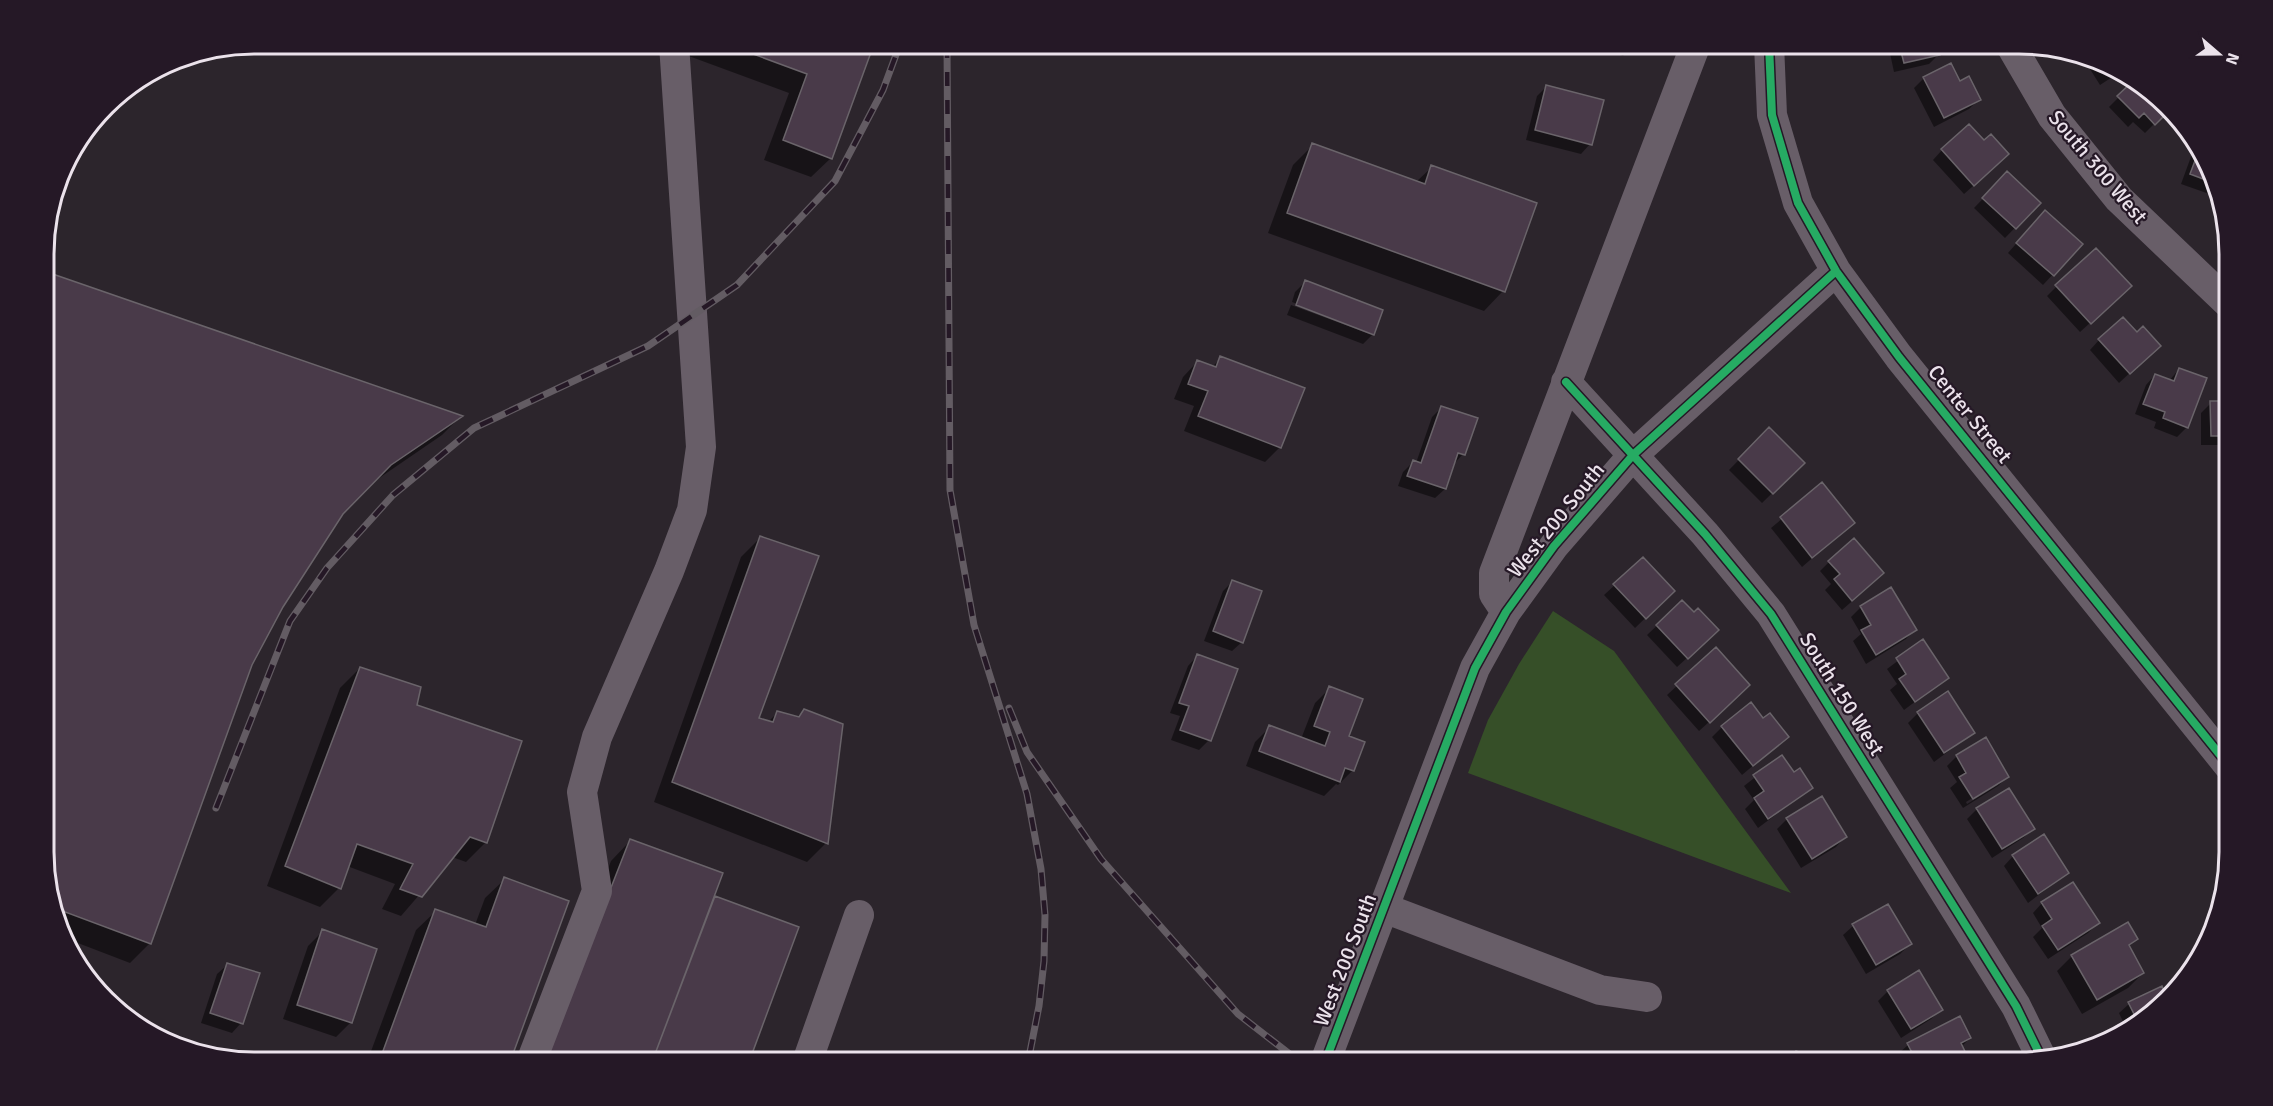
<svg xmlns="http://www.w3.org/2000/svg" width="2273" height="1106" viewBox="0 0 2273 1106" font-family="Signika,sans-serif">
<rect width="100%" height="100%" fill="#2c252c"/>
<path fill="#364f28" d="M1553,611L1614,651L1791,893L1468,773L1488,720L1519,664Z"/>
<path fill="#0007" fill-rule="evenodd" d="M669,44H873L831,158L811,177L764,160L789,93L667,48Z
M1509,44H1533L1528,49Z
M1592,44H1634L1623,56Z
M1888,44H1936L1938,55L1929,64L1894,72Z
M2083,58L2112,65L2120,72L2100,85Z
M1924,78L1959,83L1979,99L1969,109L1934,127L1914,88Z
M2133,83L2166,112L2145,133L2133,122L2128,127L2109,107Z
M1547,86L1590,144L1581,154L1526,140L1537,96Z
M2196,143L2216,195L2215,196L2181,184Z
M1313,145L1416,182L1432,167L1503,291L1484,311L1268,233L1293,165Z
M1942,150L1998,164L1964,194L1933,160Z
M1998,183L2039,203L2005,238L1974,208Z
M2035,222L2081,244L2043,285L2008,253Z
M44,273L461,416L442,435L372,483L342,513L281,606L251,665L150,943L130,963L70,940L45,880Z
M1305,282L1382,311L1373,334L1363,344L1287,315L1291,305L1370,334V331L1292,302L1295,292Z
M2057,286L2120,296L2080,332L2047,296Z
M2099,340L2149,355L2119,383L2090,350Z
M1221,358L1280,447L1265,462L1184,431L1194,406L1174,399L1183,377L1197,362L1212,367Z
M2179,369L2187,427L2177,437L2154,428L2156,422L2135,414L2146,385L2155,375L2169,381Z
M2228,390V445H2201V413L2211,403H2219V399Z
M1442,407L1463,454L1453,465L1445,489L1435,498L1398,486L1403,472L1413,462L1416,463L1432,417Z
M1769,429L1803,463L1762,503L1729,470Z
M1822,485L1853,523L1802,567L1771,528Z
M760,538L757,719L768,722L778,712L797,718L805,711L826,843L807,862L654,802L741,557Z
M1643,559L1663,601L1635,628L1604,595Z
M1829,562L1873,583L1842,610L1825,590L1831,584L1820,571Z
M1232,582L1242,642L1232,651L1204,641L1223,591Z
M1890,589L1915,629L1906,639L1866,664L1853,641L1861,634L1851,617L1860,608Z
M1682,602L1707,640L1677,667L1647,635Z
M1923,642L1948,677L1904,710L1890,690L1897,684L1887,669Z
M1716,650L1739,695L1699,731L1667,695Z
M1197,656L1236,670L1209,740L1199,750L1171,740L1180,716L1170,713L1188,666Z
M360,668L415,706L486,842L466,862L452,857L401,916L382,909L395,884L347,866L339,888L320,907L267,886L340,688Z
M1330,688L1353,770L1338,785L1336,784L1324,796L1246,766L1255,742L1270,727L1301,739L1315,703Z
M1918,713L1973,733L1934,762L1908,723Z
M1763,720L1787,737L1742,775L1712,737L1722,727Z
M1985,739L2007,777L1998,786L1963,808L1950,788L1957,782L1947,766L1957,756ZM1998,782V785L1967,804L1966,802Z
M1781,757L1793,774L1811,788L1758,828L1745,809L1754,800L1744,786Z
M1977,809L2033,829L2023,838L1992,858L1967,819Z
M1787,819L1845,837L1836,847L1801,868L1777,829Z
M630,841L713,897L797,928L747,1062H533L611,861Z
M2013,856L2067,873L2028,903L2004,866Z
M505,879L567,902L508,1062H367L416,930L436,911L475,925L485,898Z
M2042,903L2098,923L2088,933L2048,959L2033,937L2042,928L2033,913Z
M2127,924L2136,939L2128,947L2143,973L2128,988L2082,1014L2057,971L2072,956Z
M1853,926L1910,944L1900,954L1866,974L1843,935Z
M323,931L351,1022L336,1037L283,1019L308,946Z
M227,965L241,1023L232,1033L201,1023L217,974Z
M2161,988L2164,995L2136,1027L2127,1030L2119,1013L2129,1004Z
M1888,991L1941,1009L1931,1019L1901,1038L1878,1001Z
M1970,1038L1961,1047L1968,1062H1902L1898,1054L1908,1045Z
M1796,1053L1823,1062H1787Z"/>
<path fill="#493a49" stroke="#6a646a" stroke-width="1.5" d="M726,44H874L832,159L783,140L807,74Z
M1899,44H1937L1940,55L1904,63Z
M1951,63L1960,81L1969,76L1981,100L1944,118L1923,77Z
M2102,63L2112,65L2119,71L2110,76Z
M2132,82L2167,113L2155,125L2144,113L2139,118L2117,96Z
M1546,85L1604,100L1592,145L1535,130Z
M1969,124L1984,140L1991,134L2009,154L1974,186L1941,149Z
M1312,143L1425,184L1431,165L1537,203L1505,292L1287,213Z
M2199,150L2211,182L2190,174Z
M2007,171L2041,203L2016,229L1982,198Z
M2045,210L2083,244L2054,276L2016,243Z
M2096,248L2132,286L2091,324L2055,285Z
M44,271L463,416L391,465L343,514L283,607L252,665L151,944L57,909L45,880Z
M1305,280L1383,310L1374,335L1296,305Z
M2123,317L2137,332L2143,326L2161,346L2130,374L2098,339Z
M1220,356L1305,388L1281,448L1198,416L1208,391L1188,384L1197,360L1216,367Z
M2179,368L2207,378L2188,428L2163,418L2165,412L2143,404L2155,374L2174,381Z
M2210,401H2228V436H2211Z
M1441,406L1478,418L1465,455L1458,453L1446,489L1407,476L1413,460L1421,463Z
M1769,427L1805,463L1773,494L1738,459Z
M1822,482L1855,523L1812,558L1780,517Z
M760,536L819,556L759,718L773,722L777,711L799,717L804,709L843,724L828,844L672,782Z
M1854,538L1884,573L1852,601L1834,579L1840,574L1828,561Z
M1643,557L1675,591L1646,619L1613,584Z
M1232,580L1262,591L1243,643L1213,631Z
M1891,587L1917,630L1876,655L1861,630L1871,625L1860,606Z
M1682,600L1694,612L1698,608L1719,630L1688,659L1656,625Z
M1923,639L1949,678L1915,702L1899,679L1906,674L1896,658Z
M1716,647L1750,685L1710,723L1675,684Z
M1197,654L1238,669L1211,741L1180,730L1189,706L1179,703Z
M360,667L421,687L417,705L522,741L487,843L470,837L422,897L400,889L413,864L357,844L341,889L285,866Z
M1329,686L1363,699L1349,736L1365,742L1354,771L1345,768L1340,782L1259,751L1269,725L1325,746L1330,732L1314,726Z
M1948,691L1975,733L1944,753L1917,712Z
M1751,702L1763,718L1770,713L1789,737L1753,766L1721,726Z
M1986,737L2009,777L1973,799L1959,777L1966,773L1956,755Z
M1782,755L1794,772L1800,768L1813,788L1768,819L1754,798L1764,791L1753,775Z
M2009,788L2035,829L2002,849L1976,808Z
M1822,796L1847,837L1812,859L1786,818Z
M2044,834L2069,873L2038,894L2012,855Z
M630,839L723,873L652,1062H543Z
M504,877L569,901L510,1062H379L435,909L486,927Z
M2073,882L2100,923L2058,950L2042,926L2052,919L2041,902Z
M715,896L799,927L749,1062H652Z
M1888,904L1912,944L1876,965L1852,924Z
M2128,922L2138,939L2129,945L2144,973L2097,1000L2071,955Z
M322,929L377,949L352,1023L297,1005Z
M227,963L260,973L243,1024L210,1013Z
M1919,970L1943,1010L1911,1029L1887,990Z
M2162,986L2165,994L2139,1024L2128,1002Z
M1960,1016L1971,1038L1961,1043L1970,1062H1932L1930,1058L1917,1062L1907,1043Z
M1796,1051L1828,1062H1792Z"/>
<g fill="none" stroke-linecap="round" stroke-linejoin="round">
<path stroke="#685e68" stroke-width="30" d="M1769,44L1772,115L1798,203L1836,271L1899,357L2229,766
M2010,44L2052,116L2119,199L2228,303
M1566,382L1705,534L1771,614L2016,1006L2042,1059
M1506,612L1494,594V573L1696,44
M1384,908L1600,990L1647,997
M531,1062L597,891L582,792L597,737L669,571L692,510L701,447L674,44
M807,1062L859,915
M1325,1062L1475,668L1506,612L1554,546L1633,455L1836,271"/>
<g stroke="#635c63" stroke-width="7">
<path id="rail" d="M947,44L950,490L974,625L1027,794L1041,869L1045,915L1044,961L1039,1006L1028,1062
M1009,708L1027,752L1101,859L1238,1014L1300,1062
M216,808L290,621L327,568L393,495L474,428L648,346L737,285L835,181L883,90L900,44"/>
</g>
<use href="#rail" stroke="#251826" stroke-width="4.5" stroke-dasharray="14" stroke-linecap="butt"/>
<g stroke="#251826" stroke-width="11">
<path id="cycleway" d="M1769,44L1772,115L1798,203L1836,271L1899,357L2229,766
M1566,382L1705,534L1771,614L2016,1006L2042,1059
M1325,1062L1475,668L1506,612L1554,546L1633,455L1836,271"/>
</g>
<use href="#cycleway" stroke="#26ab63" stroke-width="8"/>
</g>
<g text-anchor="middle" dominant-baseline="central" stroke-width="4.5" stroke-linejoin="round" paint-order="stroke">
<g font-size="21" fill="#ebe2eb" stroke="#251826">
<text transform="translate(2098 167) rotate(50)">South 300 West</text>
<text transform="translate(1970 414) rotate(51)">Center Street</text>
<text transform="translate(1556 520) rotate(-51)">West 200 South</text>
<text transform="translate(1842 694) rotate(58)">South 150 West</text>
<text transform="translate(1345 960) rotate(-69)">West 200 South</text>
</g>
</g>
<path d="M0 0H2273V1106H0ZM254 54H2019A200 200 0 0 1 2219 254V852A200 200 0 0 1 2019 1052H254A200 200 0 0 1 54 852V254A200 200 0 0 1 254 54Z" fill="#251826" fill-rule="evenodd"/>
<path fill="none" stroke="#ebe2eb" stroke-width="3" d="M254 54H2019A200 200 0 0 1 2219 254V852A200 200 0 0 1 2019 1052H254A200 200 0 0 1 54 852V254A200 200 0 0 1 254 54Z"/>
<g transform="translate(2219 54) rotate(110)" stroke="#251826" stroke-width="4.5" paint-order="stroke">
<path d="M0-4.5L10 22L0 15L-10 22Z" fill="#ebe2eb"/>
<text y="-9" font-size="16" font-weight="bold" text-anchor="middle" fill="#ebe2eb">N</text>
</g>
</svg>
